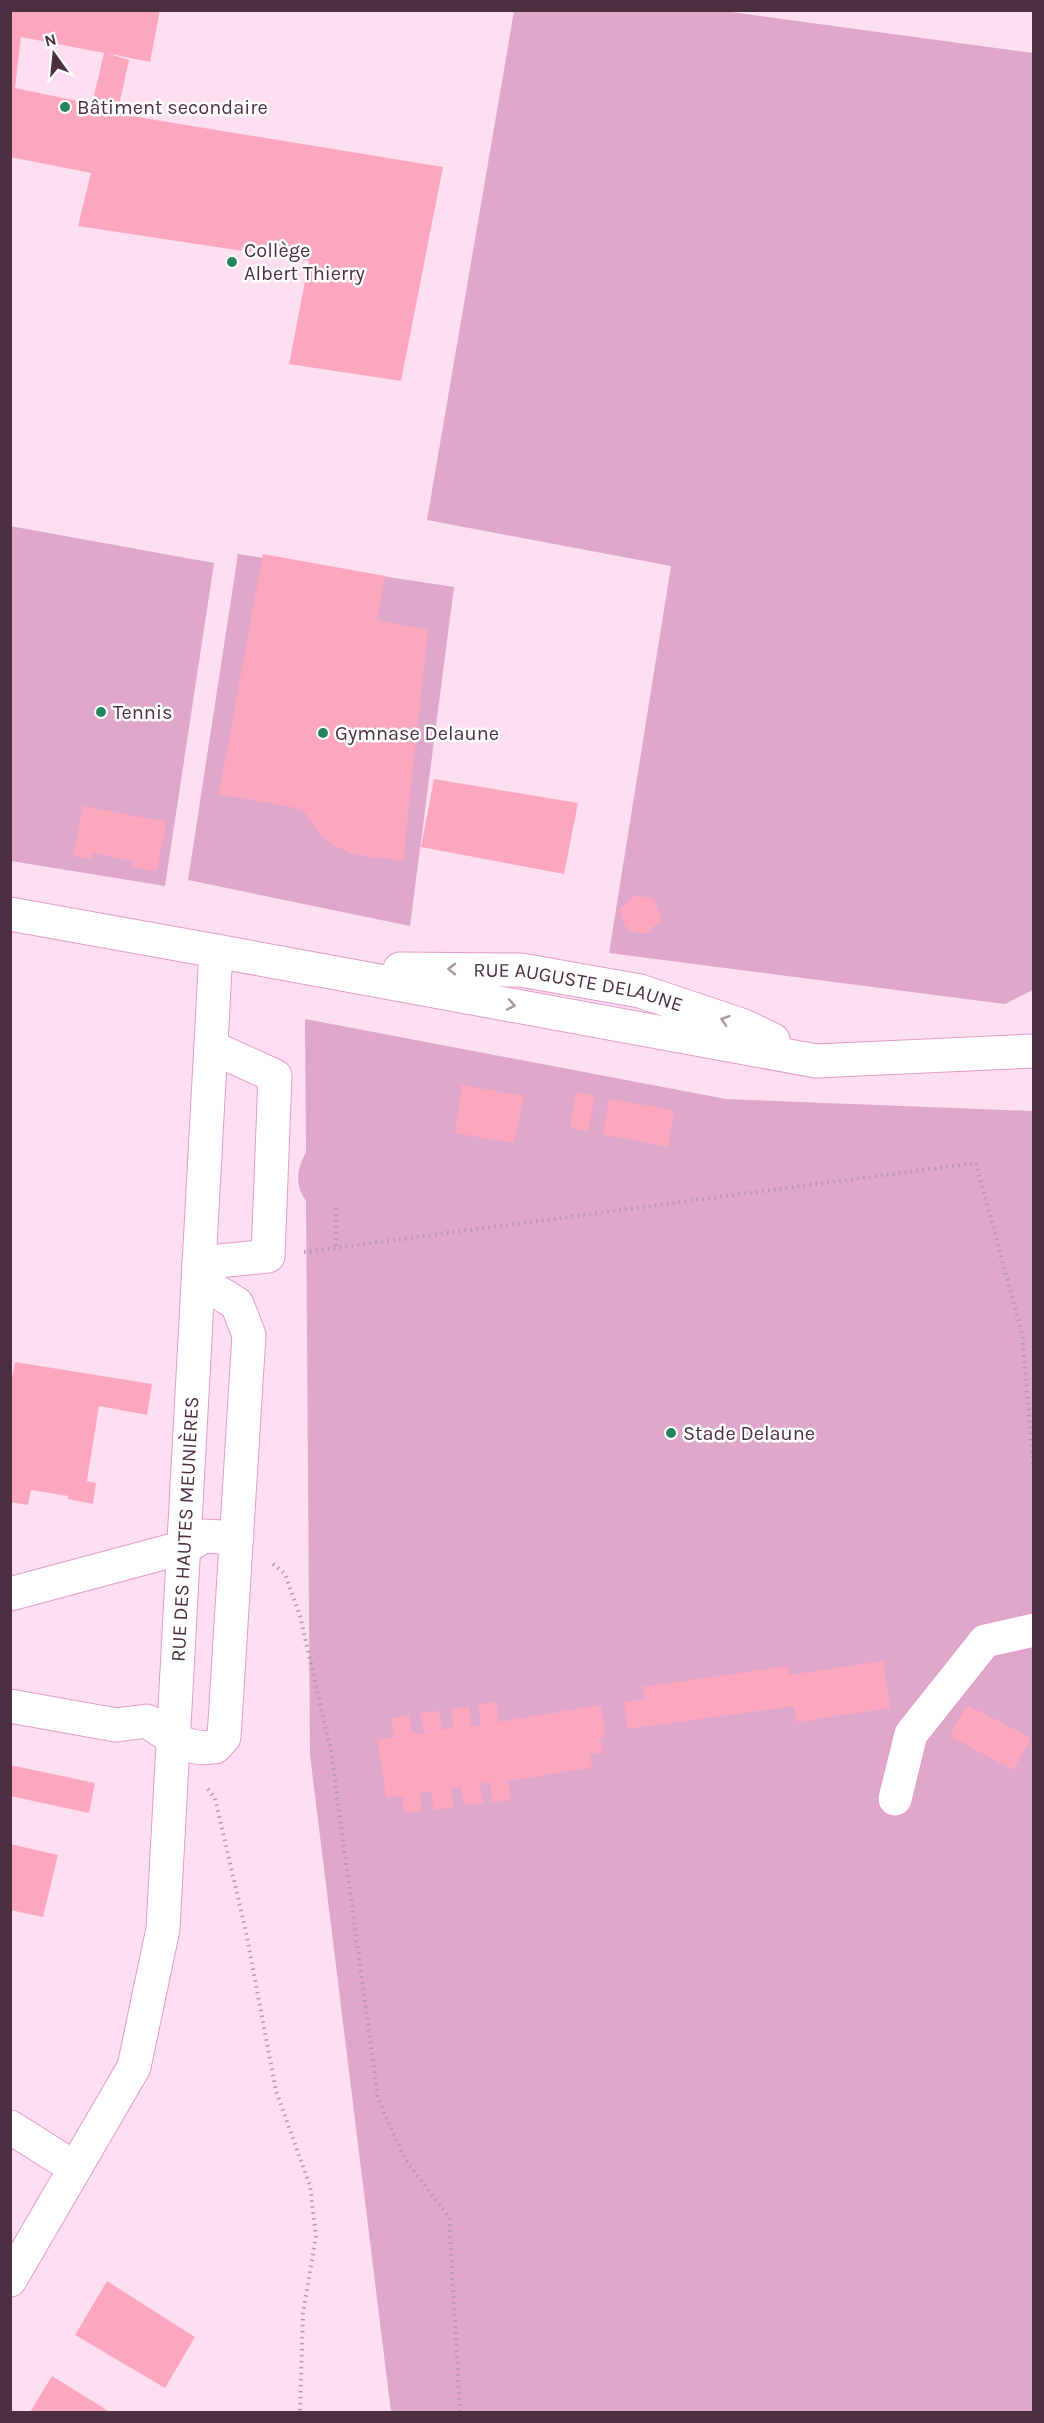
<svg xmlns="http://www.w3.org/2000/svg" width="1044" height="2423" viewBox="0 0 1044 2423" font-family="Karla,sans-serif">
<rect width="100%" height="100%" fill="#fedff2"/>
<path fill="#dfa7ca" d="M514,11H724L1033,53V990L1005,1004L609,953L671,566L427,520Z
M10,526L214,563L165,886L11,861Z
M238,554L454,587L410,926L188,880Z
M305,1019L726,1099L1033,1111V2412H391L310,1755L306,1201C294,1184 297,1169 306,1152Z"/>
<path fill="#fda7be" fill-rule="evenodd" d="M10,10H160L150,62L106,53L129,60L118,110L107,112L443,167L401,381L289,364L309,261L78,226L91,173L10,157ZM21,37L104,53L92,104L15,88Z
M263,554L385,576L377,620L428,630L403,861L356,855L335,846L322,837L302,809L219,794Z
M434,779L578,803L564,874L421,847Z
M83,806L166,822L157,871L130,867L132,861L94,853L91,859L73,856Z
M635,895L654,899L661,920L646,934L627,930L619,910Z
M462,1085L524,1096L514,1143L455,1133Z
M576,1092L595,1096L588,1131L570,1128Z
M609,1099L674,1110L668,1147L603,1134Z
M15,1362L152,1384L147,1415L99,1406L87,1481L96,1483L93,1504L68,1499V1496L31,1490L28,1505L10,1502V1389Z
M883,1661L890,1708L797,1722L794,1706L627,1729L624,1702L644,1699L643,1687L788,1666L789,1675Z
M496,1702L499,1722L601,1705L605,1737L600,1738L603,1752L590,1754L592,1767L508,1781L511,1799L492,1802L490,1782L480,1784L483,1803L465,1805L461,1787L450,1788L454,1807L434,1810L431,1791L420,1793L422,1811L404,1814L402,1796L386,1798L378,1740L394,1737L391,1718L409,1715L412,1734L424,1733L420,1713L439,1711L442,1730L453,1728L451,1709L469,1707L471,1726L480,1725L479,1705Z
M967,1705L1031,1738L1013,1770L950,1736Z
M10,1765L95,1783L89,1813L10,1796Z
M10,1844L58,1855L43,1917L10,1910Z
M107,2281L195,2337L165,2388L75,2335Z
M52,2376L110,2412H30Z"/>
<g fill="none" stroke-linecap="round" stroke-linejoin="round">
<g stroke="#e49bc9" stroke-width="35">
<g id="minor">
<path d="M10,914L216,951L163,1929L134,2067L10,2280"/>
<path d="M216,951L816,1061L1034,1051"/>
<path id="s1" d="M400,969L521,970L640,991L744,1026L773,1040"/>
<path d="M199,1263L268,1256L275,1076L211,1047"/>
<path d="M10,1594L185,1547L204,1536L237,1538"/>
<path d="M10,1706L116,1725L147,1721C171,1737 186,1751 215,1747L224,1737L249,1335L237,1304L199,1280"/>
<path d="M895,1799L911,1734L985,1641L1034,1630"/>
<path d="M10,2127L75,2168"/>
</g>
</g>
<path stroke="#b698ab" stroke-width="4" stroke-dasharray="1.5 4.5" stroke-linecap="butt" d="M336,1208V1248
M304,1252L976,1163L1022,1334L1034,1475
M273,1564L285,1574L300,1616L331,1751L378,2099L406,2161L449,2217L460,2412
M208,1789L215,1798L246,1932L276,2091L310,2186L316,2236L303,2313L300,2412"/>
<use href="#minor" stroke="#fff" stroke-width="33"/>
</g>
<defs><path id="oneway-chevron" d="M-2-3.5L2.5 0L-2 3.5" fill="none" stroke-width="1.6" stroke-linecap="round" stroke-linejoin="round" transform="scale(1.5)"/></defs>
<g stroke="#a697a0">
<use href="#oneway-chevron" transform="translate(452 969) rotate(-179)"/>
<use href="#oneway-chevron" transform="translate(511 1005) rotate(10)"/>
<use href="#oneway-chevron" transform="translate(725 1020) rotate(-161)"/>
</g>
<g fill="#23845d" stroke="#fff" stroke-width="2">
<circle cx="65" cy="107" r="6"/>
<circle cx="232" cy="262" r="6"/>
<circle cx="101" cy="712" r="6"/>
<circle cx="323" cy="733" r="6"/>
<circle cx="671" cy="1433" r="6"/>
</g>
<g text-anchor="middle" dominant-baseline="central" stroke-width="5" stroke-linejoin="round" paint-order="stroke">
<g font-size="20" fill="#4d2f42" stroke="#fff" text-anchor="start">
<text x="77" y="107">Bâtiment secondaire</text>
<text x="244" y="250">Collège<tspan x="244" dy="23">Albert Thierry</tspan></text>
<text x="113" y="712">Tennis</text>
<text x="335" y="733">Gymnase Delaune</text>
<text x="683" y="1433">Stade Delaune</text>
</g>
<g font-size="20" fill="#4d2f42" stroke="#fff">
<text stroke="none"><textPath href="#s1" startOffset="180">RUE AUGUSTE DELAUNE</textPath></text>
<text transform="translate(185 1529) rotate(-87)">RUE DES HAUTES MEUNIÈRES</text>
</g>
</g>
<rect width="1044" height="2423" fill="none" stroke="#4d2f42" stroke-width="24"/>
<g transform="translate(54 54) rotate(345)" stroke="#ffffff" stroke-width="4.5" paint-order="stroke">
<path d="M0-4.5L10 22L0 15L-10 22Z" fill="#4d2f42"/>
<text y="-9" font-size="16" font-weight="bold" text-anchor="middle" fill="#4d2f42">N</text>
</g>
</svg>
